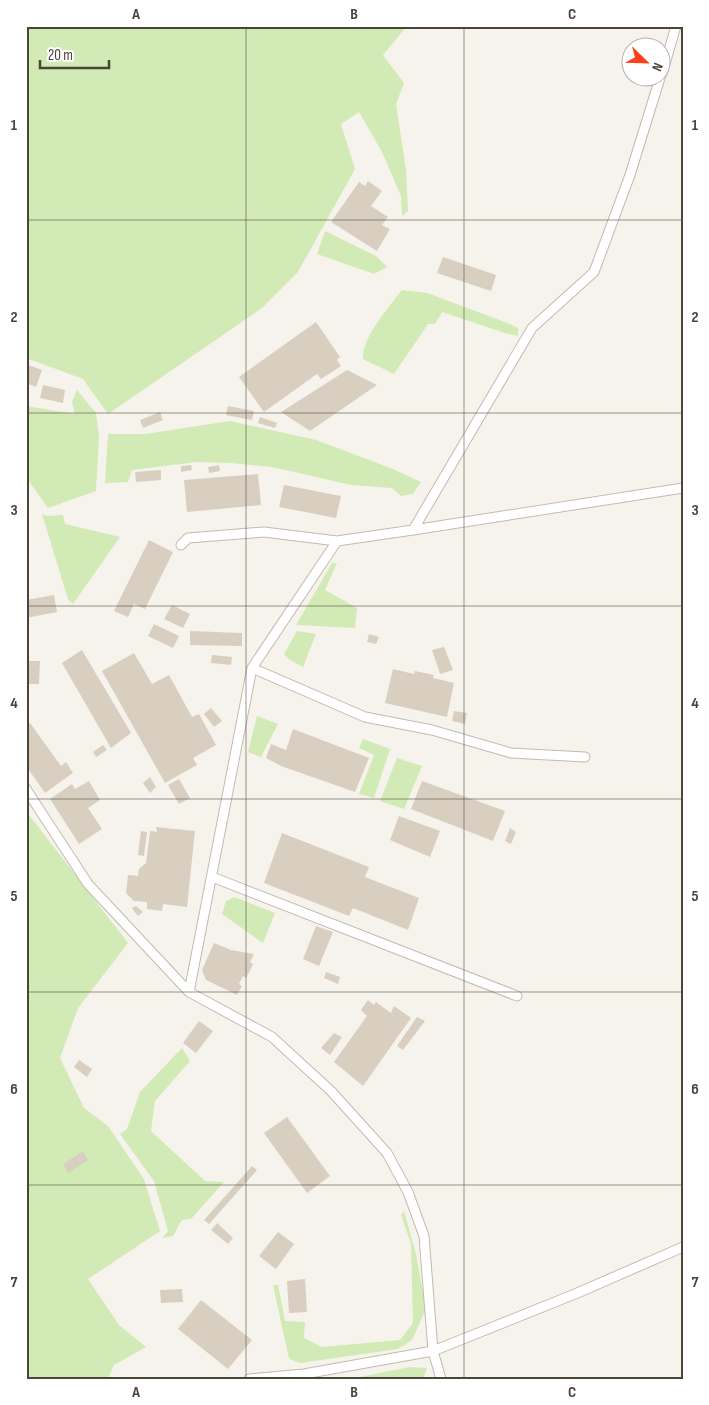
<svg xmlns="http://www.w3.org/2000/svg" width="709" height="1405" viewBox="0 0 709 1405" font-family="'Sofia Sans Condensed',sans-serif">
<rect width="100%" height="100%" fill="#f6f3ec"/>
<path fill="#d2eab5" d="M26,26H407L383,55L404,83L396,104L406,170L408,211L402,216L401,196L382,152L359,112L341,124L355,169L298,272L262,308L108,414L83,379L26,358Z
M325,231L376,256L387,267L374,274L317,254Z
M402,290L427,293L510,324L518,328V336L505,333L442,312L435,324H428L394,374L363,359C362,337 389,307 402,290Z
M77,390L96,413L99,436L96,491L48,508L26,477V406L75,414L72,402Z
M230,421L316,440L393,469L421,482L413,494L401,496L392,488L351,485L272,467L231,463L196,462L132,470L128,482L105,483L108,434H145Z
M42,514L47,516L63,515L65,524L120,537L73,604L68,599Z
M332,563H337L325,590L357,608L355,628L296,625Z
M297,631L316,634L303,667L290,660L284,654Z
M257,716L278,724L261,757L248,752Z
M363,739L390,749L374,798L359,794L374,755L359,748Z
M397,758L422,766L404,809L380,801Z
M26,811L128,943L78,1008L60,1058L84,1108L108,1126L144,1179L160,1231L88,1279L119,1325L146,1347L114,1365L108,1379H26Z
M234,897L275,913L263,943L222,914L226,901Z
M182,1048L190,1061L155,1101L151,1131L205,1181L224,1182L191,1219L182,1220L173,1236L162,1238L168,1231L154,1181L120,1134L127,1129L140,1092Z
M404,1211L416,1254L426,1309L412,1340L398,1349L300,1363L289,1359L273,1285H278L285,1321L305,1322L304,1338L322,1347L400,1340L413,1323L411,1244L401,1215Z
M410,1367L427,1368L423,1379H350Z"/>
<path fill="#d8cfc1" d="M368,181L382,191L371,206L388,217L382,225L390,229L377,251L331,222L359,182L365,186Z
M443,257L496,275L491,291L437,273Z
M316,322L340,357L337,360L341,366L321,379L317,374L264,412L239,377Z
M26,364L42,370L36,387L26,383Z
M347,370L377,385L310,431L281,412Z
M43,385L65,390L63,403L40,398Z
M228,406L254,411L252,420L226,415Z
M160,412L163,420L143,428L140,420Z
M260,417L277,423L275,428L258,423Z
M191,465L192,470L181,472V466Z
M219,465L220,471L209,473L208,467Z
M161,470V480L136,482L135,472Z
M258,474L261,505L187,512L184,480Z
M284,485L341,496L336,518L279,507Z
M149,540L173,552L145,609L134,604L128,617L114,611Z
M54,595L57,612L26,618V600Z
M172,605L190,614L183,628L164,619Z
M154,624L179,636L173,648L148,636Z
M190,631L242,633V646L190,645Z
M369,634L379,637L376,644L367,642Z
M444,647L453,670L440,674L432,650Z
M82,650L131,733L111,748L62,663Z
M134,653L152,684L169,675L192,717L199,714L216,745L193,758L197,765L165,783L102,671Z
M212,655L232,657L231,665L211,663Z
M26,661H40L39,684H26Z
M393,669L414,674L415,671L434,675L433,678L454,683L447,717L385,703Z
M211,708L222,721L214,727L204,714Z
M454,711L467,713L465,724L452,721Z
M30,723L61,766L66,762L73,773L45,793L26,766V726Z
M293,729L369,758L355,792L281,766L266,758L271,744L286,750Z
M103,745L107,750L96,757L93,752Z
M150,777L156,787L150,793L143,783Z
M179,779L190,798L179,804L168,785Z
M89,781L100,800L88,808L102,829L79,844L50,799L72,784L75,789Z
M422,781L505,811L493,841L411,809Z
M399,816L440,831L430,857L390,840Z
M156,827L195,831L187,907L163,904L162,911L147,909V902L134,901L126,893L128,875L138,876L139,869L146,863L150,831L157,832Z
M510,828L516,832L511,844L505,841Z
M141,831L147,832L144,856L138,855Z
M282,833L369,867L365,877L419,898L408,930L353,908L349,916L264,883Z
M136,906L143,912L138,916L132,908Z
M316,926L333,932L319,966L303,959Z
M214,943L231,950L254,954L250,962L253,964L246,978L243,976L239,984L242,986L237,995L206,980L202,970Z
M326,972L340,977L338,984L324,978Z
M368,1000L374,1005L376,1002L391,1013L394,1006L411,1018L363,1086L334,1062L367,1016L361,1010Z
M417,1017L425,1021L403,1050L397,1046Z
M199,1021L213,1031L196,1053L183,1043Z
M334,1033L342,1037L330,1055L321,1048Z
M79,1060L92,1069L87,1077L74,1067Z
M287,1117L330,1176L307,1193L264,1133Z
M83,1151L88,1160L68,1173L63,1164Z
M252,1166L257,1170L209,1224L204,1220Z
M217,1223L233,1238L228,1244L211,1230Z
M278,1232L294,1244L276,1269L259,1256Z
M305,1279L307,1312L289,1313L287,1281Z
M182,1289L183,1302L161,1303L160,1290Z
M201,1300L252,1340L228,1369L178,1329Z"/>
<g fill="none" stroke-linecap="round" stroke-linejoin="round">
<g stroke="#c2bbae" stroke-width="11">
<path id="lane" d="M662,74L676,26
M413,530L683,488
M337,541L252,668L189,992L272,1037L331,1091L387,1153L408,1192L424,1236L433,1351L441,1379
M181,545L188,538L264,532L337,541L413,530L532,328L594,272L630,175L660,78
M252,668L365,717L432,730L511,753L585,757
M26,789L88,884L189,992
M212,877L517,996
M249,1379L304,1374L433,1351L575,1294L683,1247"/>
</g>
<use href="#lane" stroke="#fff" stroke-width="9"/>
</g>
<path fill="none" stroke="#4b4439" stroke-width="1" stroke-opacity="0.55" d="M246,26V1379M464,26V1379M26,220H683M26,413H683M26,606H683M26,799H683M26,992H683M26,1185H683"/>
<rect width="709" height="1405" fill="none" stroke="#ffffff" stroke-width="55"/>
<g transform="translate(646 62) rotate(113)"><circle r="24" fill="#ffffff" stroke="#b7b4b0"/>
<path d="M0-4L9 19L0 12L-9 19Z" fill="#fc3f1d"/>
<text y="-8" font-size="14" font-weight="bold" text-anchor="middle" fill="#4b4439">N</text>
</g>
<path d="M40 60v8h69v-8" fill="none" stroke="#4b4439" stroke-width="2.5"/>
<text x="48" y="60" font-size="15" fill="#4b4439" stroke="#ffffff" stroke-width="4" paint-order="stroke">20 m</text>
<rect x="28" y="28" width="654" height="1350" fill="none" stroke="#4b4439" stroke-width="2"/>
<g font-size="16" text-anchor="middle" font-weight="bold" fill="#4b4439">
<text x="136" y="19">A</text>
<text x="354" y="19">B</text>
<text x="572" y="19">C</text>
<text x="14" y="130">1</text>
<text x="695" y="130">1</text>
<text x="14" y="322">2</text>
<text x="695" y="322">2</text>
<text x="14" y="515">3</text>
<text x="695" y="515">3</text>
<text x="14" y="708">4</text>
<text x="695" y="708">4</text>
<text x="14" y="901">5</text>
<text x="695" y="901">5</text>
<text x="14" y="1094">6</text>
<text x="695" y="1094">6</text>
<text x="14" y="1287">7</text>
<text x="695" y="1287">7</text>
<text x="136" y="1397">A</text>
<text x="354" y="1397">B</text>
<text x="572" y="1397">C</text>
</g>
</svg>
